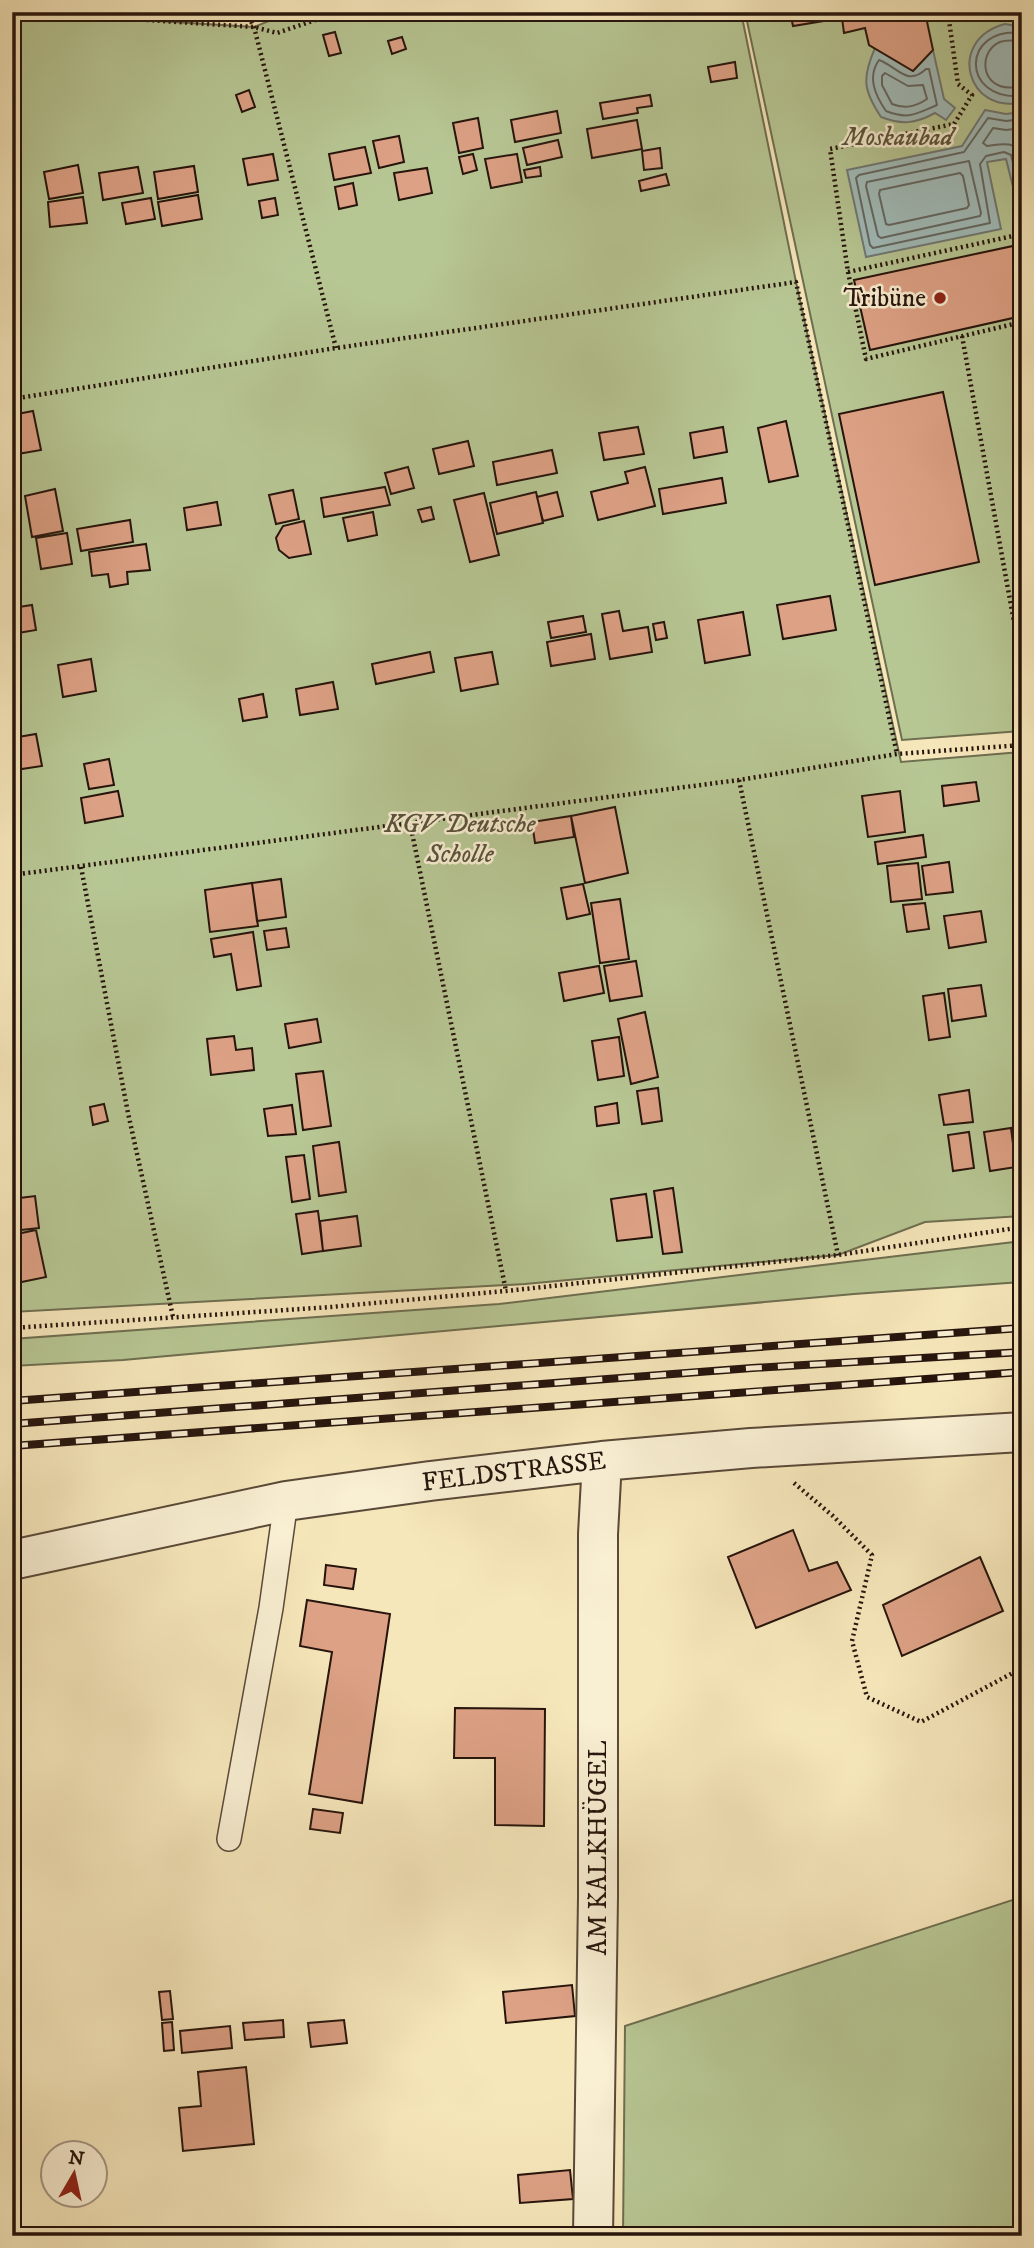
<svg xmlns="http://www.w3.org/2000/svg" width="1034" height="2248" viewBox="0 0 1034 2248" font-family="'IM FELL DW Pica',serif">
<rect width="100%" height="100%" fill="#f6e7bb"/>
<filter id="stains"><feTurbulence type="fractalNoise" baseFrequency=".00286" numOctaves="4"/><feColorMatrix values="0 0 0 0 .2 0 0 0 0 .09 0 0 0 0 .02 0 0 0 .5 -.17"/></filter>
<radialGradient id="worn" r=".72"><stop offset=".6" stop-color="#630" stop-opacity="0"/><stop offset="1" stop-color="#630" stop-opacity=".3"/></radialGradient>
<path fill="#b7c794" stroke="#6e6e50" stroke-width="2" d="M12,12L254,27L291,12H741L796,282L901,762L1022,752V1216L925,1222L838,1255L525,1284L12,1312Z
M745,12H1022V731L902,740Z
M1022,1241V1282L854,1294L123,1360L12,1366V1339L499,1304Z
M1022,1897V2236H623L625,2026Z"/>
<path fill="#a1bdbb" stroke="#707975" stroke-width="2" d="M1005,24L1022,27V102C968,116 945,40 1005,24Z
M875,48L913,71L933,50L944,99L955,108L946,120L935,113C915,124 902,125 881,117C863,90 862,78 875,48Z
M985,110L1006,114L1022,112V223L1006,159L987,162L1001,229L866,257L847,170L962,146Z"/>
<g fill="none" stroke-linecap="round" stroke-linejoin="round">
<path stroke="#646864" stroke-width="2" d="M1022,33C961,26 960,101 1022,96
M1022,41C1014,41 1007,39 1000,42C981,50 980,79 1000,86C1007,89 1014,87 1022,87
M879,60C898,67 907,87 926,69H929L937,105C915,114 909,120 886,111C875,95 867,77 879,60Z
M885,73L908,86L923,85L927,99C915,107 905,109 892,104L882,85V76Z
M1022,119L1006,121L988,118L964,152L859,175L856,178L870,245L873,248L990,223L980,164L986,156L1004,152L1011,155L1022,197
M1022,128L1006,130L993,128L983,143L987,146C1002,144 1014,140 1022,156
M969,161L981,213L980,216L881,238L878,236L866,186L867,182Z
M960,173L963,176L969,205L967,208L889,225L886,224L879,194L880,190Z"/>
</g>
<path fill="#dda185" stroke="#26140c" stroke-width="2" d="M790,12H925L933,50L913,71L869,45L865,28L844,33L842,18L793,26Z
M335,32L341,53L329,56L323,35Z
M402,37L406,49L392,54L388,41Z
M735,62L737,78L711,82L708,67Z
M249,90L255,107L242,112L236,95Z
M650,95L652,106L637,108L638,113L603,119L600,103Z
M557,111L561,133L515,142L511,120Z
M478,118L483,148L459,153L453,123Z
M637,120L642,149L592,158L587,129Z
M399,136L404,162L379,168L373,141Z
M558,140L562,157L527,165L523,148Z
M365,147L371,173L334,180L329,154Z
M660,148L662,168L644,170L642,151Z
M273,154L278,180L248,185L243,159Z
M473,154L477,170L463,174L459,157Z
M517,154L522,182L491,188L485,159Z
M78,165L83,193L49,199L44,172Z
M194,166L198,192L158,199L154,172Z
M138,167L143,193L103,200L99,173Z
M540,167L541,176L526,178L524,170Z
M427,168L432,193L399,200L394,173Z
M666,174L669,185L641,191L639,181Z
M353,183L357,205L339,209L335,187Z
M198,195L202,219L162,226L158,202Z
M83,197L87,223L50,227L48,202Z
M151,198L155,219L126,224L122,203Z
M275,198L278,215L262,218L259,201Z
M1022,244V316L870,350L854,280Z
M943,392L979,562L875,585L839,414Z
M33,411L41,450L12,455V415Z
M786,421L798,476L769,482L758,428Z
M638,427L644,454L604,460L599,433Z
M723,427L727,452L694,458L690,433Z
M468,441L474,466L439,474L433,449Z
M552,450L557,473L497,485L493,462Z
M408,467L414,488L391,494L385,473Z
M645,467L655,506L598,520L591,492L628,483L625,472Z
M722,478L726,503L663,514L659,489Z
M385,487L390,505L324,517L321,498Z
M55,489L63,531L32,537L25,496Z
M293,490L299,519L276,524L269,495Z
M536,492L543,523L497,534L490,503Z
M557,492L563,516L543,521L537,497Z
M484,493L499,555L470,562L454,500Z
M217,502L221,525L187,530L184,508Z
M431,507L434,519L422,522L418,510Z
M373,512L377,535L348,541L343,518Z
M130,520L133,542L81,551L77,529Z
M304,521L311,554L289,558L279,550L276,538L283,526Z
M67,533L72,564L41,569L36,538Z
M146,544L150,570L127,572L128,584L110,587L108,574L92,576L89,552Z
M830,596L836,630L783,639L777,605Z
M32,605L36,630L12,634V608Z
M619,611L623,631L648,627L652,652L610,659L602,614Z
M743,612L750,655L705,663L698,620Z
M583,616L586,632L551,638L548,622Z
M664,622L667,638L656,640L653,624Z
M591,634L595,659L551,666L547,642Z
M430,652L434,672L376,684L372,664Z
M492,652L498,684L461,691L455,658Z
M91,659L96,691L63,697L58,665Z
M333,682L338,709L300,715L296,689Z
M263,694L267,717L243,721L239,699Z
M36,734L42,766L15,770L12,738Z
M109,759L114,785L89,789L84,764Z
M976,782L979,801L944,806L942,786Z
M118,791L123,816L85,823L81,798Z
M900,791L905,832L868,837L862,796Z
M615,807L628,873L585,883L571,816Z
M571,816L574,837L535,843L532,822Z
M923,835L926,857L878,864L875,842Z
M949,862L953,892L926,895L922,866Z
M918,863L922,899L891,902L887,866Z
M281,879L286,917L257,921L252,883Z
M252,883L258,926L210,932L205,890Z
M583,884L590,914L567,919L561,888Z
M620,899L629,959L600,963L591,903Z
M925,903L929,929L907,932L903,905Z
M981,911L986,942L949,948L944,916Z
M286,928L289,947L267,950L264,931Z
M253,932L261,986L237,990L231,954L214,957L211,939Z
M636,961L642,996L610,1001L604,966Z
M599,966L604,993L564,1001L559,973Z
M981,985L986,1016L952,1021L948,989Z
M944,993L950,1037L929,1040L923,996Z
M645,1012L658,1077L631,1084L618,1019Z
M317,1019L321,1042L289,1048L285,1024Z
M234,1036L236,1050L252,1048L254,1070L211,1075L207,1039Z
M619,1037L624,1076L598,1080L592,1041Z
M323,1071L331,1126L303,1130L296,1074Z
M658,1088L662,1121L642,1124L637,1091Z
M969,1090L973,1122L944,1125L939,1095Z
M617,1103L619,1123L597,1126L595,1107Z
M104,1104L108,1121L93,1125L90,1107Z
M292,1105L296,1134L268,1136L264,1109Z
M1011,1128L1016,1167L990,1171L984,1132Z
M969,1132L974,1168L953,1171L948,1135Z
M339,1142L346,1192L319,1196L313,1146Z
M304,1155L310,1199L292,1202L286,1157Z
M673,1188L682,1252L663,1254L654,1191Z
M646,1194L652,1237L617,1241L611,1199Z
M35,1196L39,1228L12,1231V1199Z
M318,1211L323,1251L302,1254L296,1214Z
M357,1216L361,1246L323,1251L320,1221Z
M36,1230L46,1277L12,1284V1235Z
M793,1530L809,1571L837,1562L851,1590L756,1628L728,1557Z
M980,1557L1003,1611L902,1656L883,1605Z
M326,1565L356,1569L353,1589L324,1585Z
M307,1600L390,1614L362,1803L309,1794L332,1652L300,1646Z
M455,1708L545,1709L544,1826L495,1825V1758H454Z
M313,1809L343,1813L340,1833L310,1829Z
M572,1985L575,2016L506,2023L503,1992Z
M170,1991L173,2019L162,2020L159,1992Z
M283,2020L284,2037L245,2040L243,2023Z
M344,2020L347,2043L311,2047L308,2023Z
M172,2022L174,2050L164,2051L162,2023Z
M230,2026L232,2048L182,2053L180,2031Z
M246,2067L254,2144L183,2151L179,2108L201,2106L198,2072Z
M570,2170L573,2199L520,2203L518,2175Z"/>
<g fill="none" stroke-linecap="round" stroke-linejoin="round">
<g stroke="#5a4938" stroke-width="26">
<path id="lane" d="M229,1839L271,1608L286,1501"/>
</g>
<g stroke="#5a4938" stroke-width="42">
<path id="street" d="M12,1560L286,1501L430,1481L602,1461L751,1448L1022,1432
M593,2236L598,1897V1534L602,1461"/>
</g>
<path stroke="#26140c" stroke-width="4.5" stroke-dasharray="2 3.5" stroke-linecap="butt" d="M26,12L254,27L277,33L339,12
M246,12L254,27L336,348
M953,12L948,13L958,84L972,95L954,124L830,149L848,272L866,359L1022,322
M848,272L1022,234
M962,336L1022,666
M12,399L336,348L796,282L897,754
M739,780L838,1255
M410,823L506,1291
M81,867L128,1113L173,1317
M12,875L739,780L897,754L1022,745
M12,1328L331,1307L506,1291L838,1255L1022,1227
M794,1483L833,1516L872,1555L852,1641L867,1697L921,1722L1022,1668"/>
<use href="#lane" stroke="#f9efd3" stroke-width="23"/>
<use href="#street" stroke="#f9efd3" stroke-width="38"/>
<g stroke="#26140c" stroke-width="8">
<path id="rail" d="M12,1401L1022,1328
M12,1424L752,1368L1022,1352
M12,1446L1022,1372"/>
</g>
<use href="#rail" stroke="#f9efd3" stroke-width="5" stroke-dasharray="16" stroke-linecap="butt"/>
</g>
<circle fill="#8f2418" stroke="#f9efd3" stroke-width="2.5" cx="940" cy="298" r="7"/>
<g text-anchor="middle" dominant-baseline="central" stroke-width="5" stroke-linejoin="round" paint-order="stroke">
<g font-size="26" font-style="italic" fill="#59533c" stroke="#f9efd3">
<text x="898" y="137">Moskaubad</text>
<text x="460" y="824">KGV Deutsche<tspan x="460" dy="30">Scholle</tspan></text>
</g>
<g font-size="26" fill="#26140c" stroke="#f9efd3" text-anchor="end">
<text x="926" y="298">Tribüne</text>
</g>
<g font-size="26" fill="#26140c" stroke="#f9efd3">
<text transform="translate(514 1472) rotate(-7)">FELDSTRASSE</text>
<text transform="translate(598 1848) rotate(-90)">AM KALKHÜGEL</text>
</g>
</g>
<rect width="1034" height="2248" fill="none" stroke="#f6e7bb" stroke-width="42"/>
<rect x="14" y="14" width="1006" height="2220" fill="none" stroke="#26140c" stroke-width="3.5"/>
<rect x="21" y="21" width="992" height="2206" fill="none" stroke="#26140c" stroke-width="2"/>
<g transform="translate(74 2174) rotate(9)"><circle r="33" fill="#f9efd3" stroke="#a59783" stroke-width="2"/>
<path d="M0-5L12 26L0 18L-12 26Z" fill="#8f2418"/>
<text y="-10" font-size="19" font-weight="bold" text-anchor="middle" fill="#26140c">N</text>
</g>
<rect width="100%" height="100%" filter="url(#stains)"/>
<rect width="100%" height="100%" fill="url(#worn)"/>
</svg>
